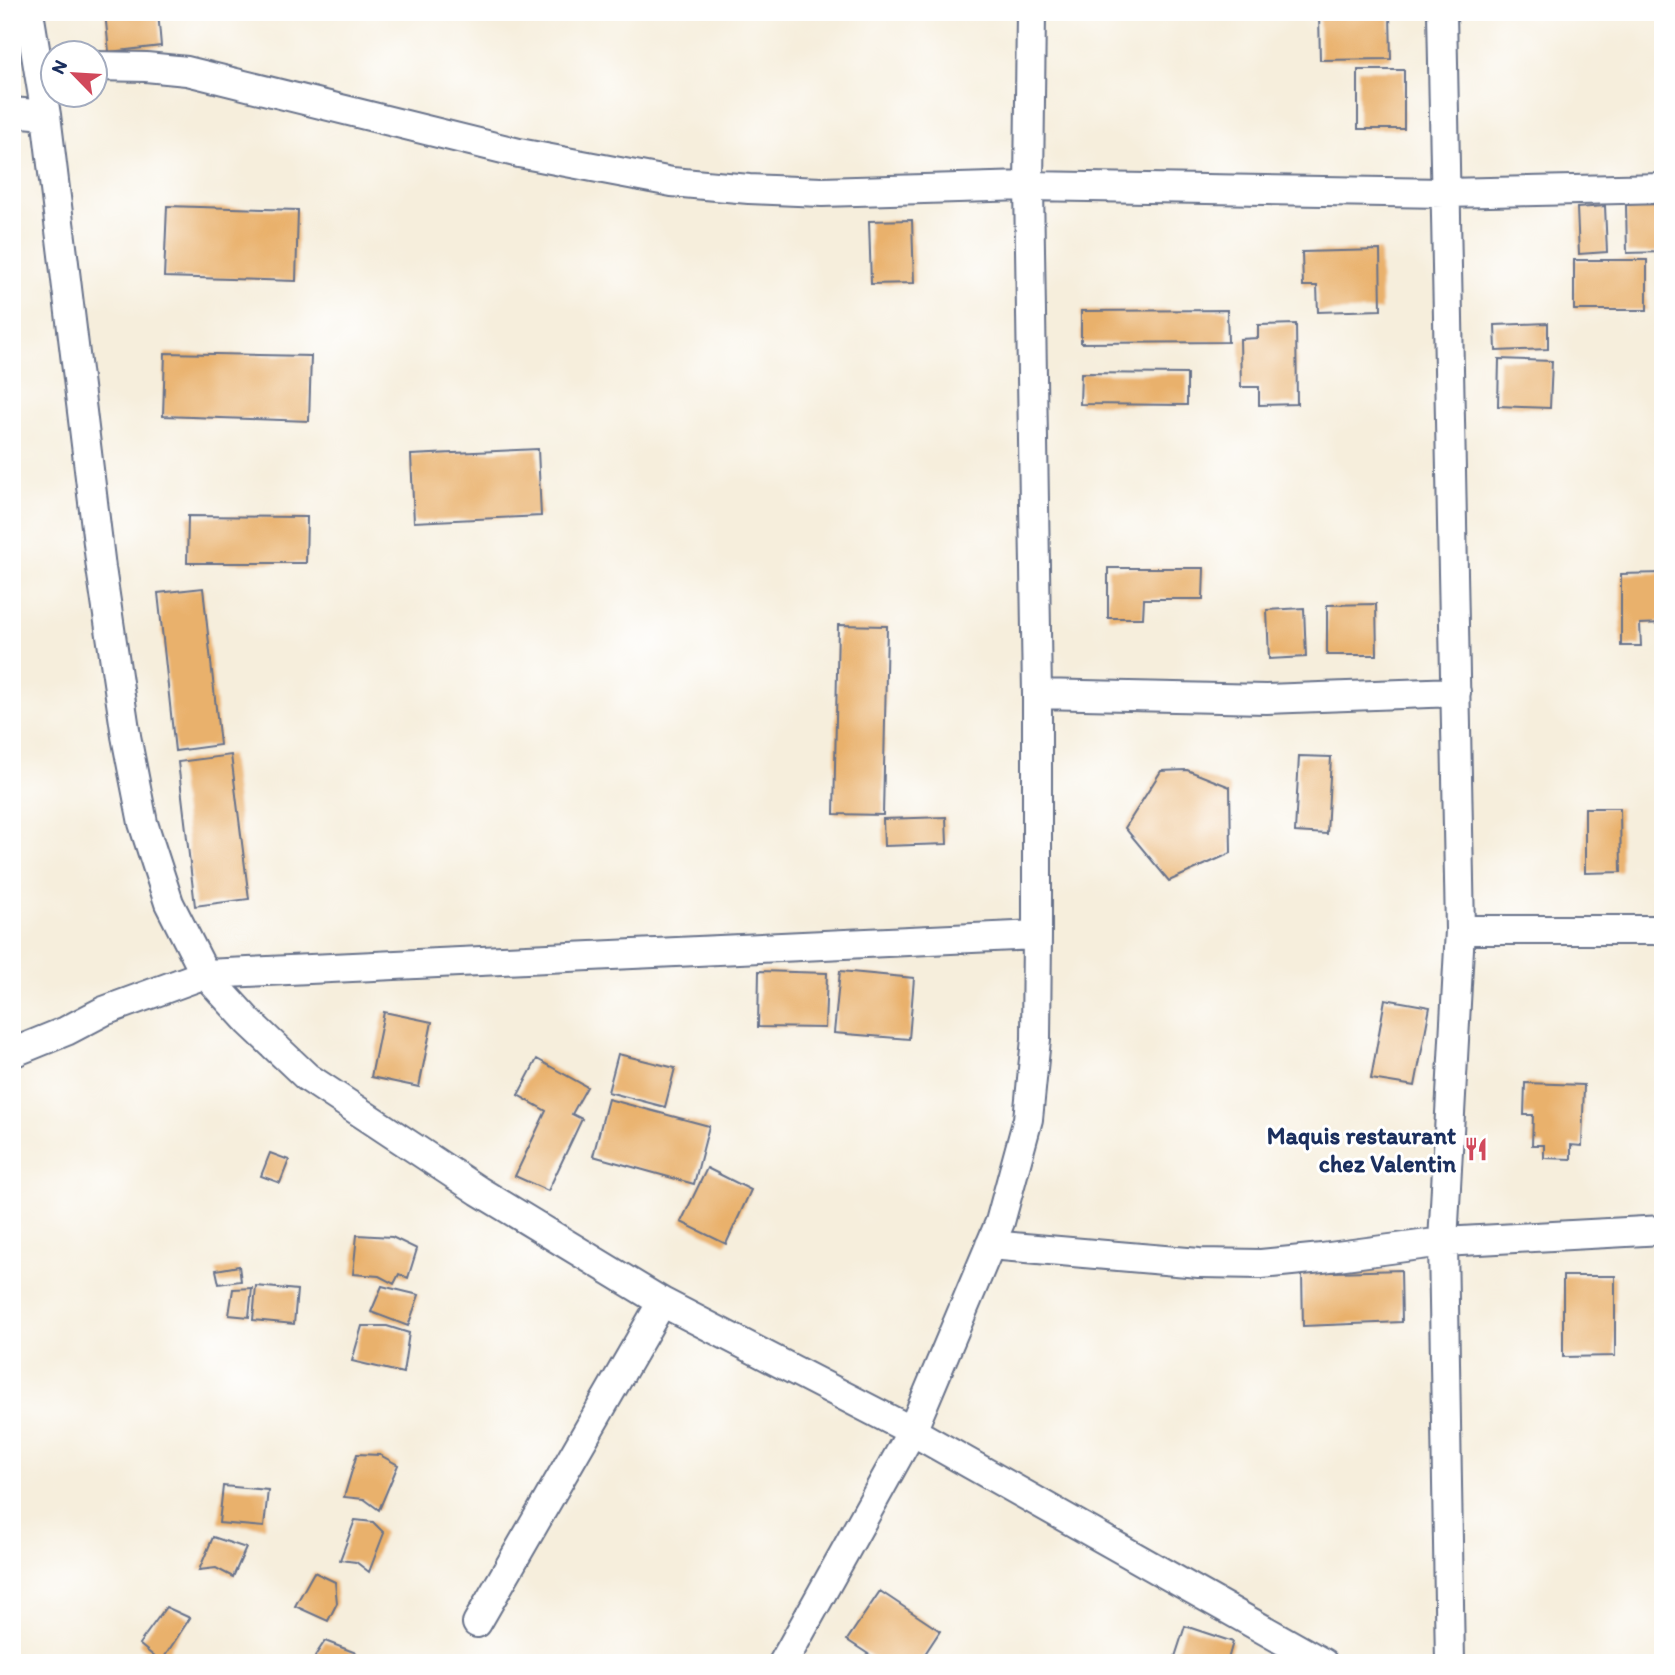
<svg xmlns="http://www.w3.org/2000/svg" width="1675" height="1675" viewBox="0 0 1675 1675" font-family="Itim,sans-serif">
<rect width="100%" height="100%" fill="#fff"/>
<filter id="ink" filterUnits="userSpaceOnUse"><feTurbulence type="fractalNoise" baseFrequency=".0143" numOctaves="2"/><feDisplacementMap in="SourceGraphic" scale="14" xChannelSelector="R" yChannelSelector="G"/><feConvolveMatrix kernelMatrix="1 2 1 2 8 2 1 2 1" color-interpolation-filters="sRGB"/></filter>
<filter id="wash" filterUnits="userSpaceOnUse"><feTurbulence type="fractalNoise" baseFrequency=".00686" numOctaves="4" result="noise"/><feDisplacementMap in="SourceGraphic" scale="28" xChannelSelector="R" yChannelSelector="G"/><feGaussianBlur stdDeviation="1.57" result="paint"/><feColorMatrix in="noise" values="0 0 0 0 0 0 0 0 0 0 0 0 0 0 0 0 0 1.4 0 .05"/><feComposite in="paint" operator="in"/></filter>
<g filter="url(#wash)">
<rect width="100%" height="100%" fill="#f6eedc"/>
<g id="blocks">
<path fill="#e9b16c" d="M105,12H158L161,46L109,52Z
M1390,13L1391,59L1320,60L1319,14Z
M1358,70H1404V129H1358Z
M1663,204V252L1627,253L1626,205Z
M167,206L298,210L296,281L164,277Z
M1605,206L1607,252L1579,254L1577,208Z
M912,220L914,283L871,284L869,221Z
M1380,250L1381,310L1318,312L1317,286H1303L1302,252Z
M1574,260H1647V310H1574Z
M1227,310L1228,342L1081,343V311Z
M1548,323V349L1496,351L1495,325Z
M1296,324L1297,404L1259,405V387H1241L1240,339L1258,338V325Z
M165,353L311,356L309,421L163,416Z
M1499,359L1552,361L1550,408L1498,406Z
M1081,373L1187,374V405L1080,404Z
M538,449L541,516L414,522L411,455Z
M188,516L307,517L306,563H187Z
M1108,568H1204L1203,599H1144L1143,618H1108Z
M1663,573V623L1640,624L1641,646H1621V574Z
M203,588L220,745L175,751L158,593Z
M1376,604L1377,655H1327V605Z
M1304,608L1306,657L1269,659L1267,610Z
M838,625L887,626L883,815L834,814Z
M231,755L249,899L195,906L178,762Z
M1299,756L1331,757L1327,834L1295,832Z
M1187,770L1230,787L1231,853L1169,881L1125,828L1161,771Z
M1585,808H1620L1621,872L1585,873Z
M946,817L947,844L884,846L883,819Z
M759,971L827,973L825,1028L758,1027Z
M840,971L914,978L909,1039L834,1033Z
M1385,999L1430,1007L1415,1086L1371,1079Z
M384,1012L432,1022L419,1087L371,1077Z
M618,1054L675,1068L665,1107L608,1092Z
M537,1059L587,1087L572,1114L582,1119L548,1191L515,1176L546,1111L518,1095Z
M1525,1083L1584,1085L1582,1146L1571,1145V1159L1544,1158V1145H1532L1533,1115H1524Z
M608,1099L709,1126L694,1184L593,1156Z
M270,1153L289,1160L280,1183L261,1176Z
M707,1168L751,1190L726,1244L681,1222Z
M357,1235L392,1237L417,1249L408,1278L399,1274L394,1284L379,1276L353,1274Z
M239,1266L241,1281L219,1284L216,1270Z
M1401,1270L1402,1322L1303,1326L1302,1273Z
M1563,1276H1615V1356L1563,1357Z
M256,1286L297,1290L294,1324L253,1320Z
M382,1286L419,1295L408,1326L371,1312Z
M252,1288L249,1317L229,1315L233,1289Z
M362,1326H387L409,1333L403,1373L352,1361Z
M357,1454L380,1455L398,1465L379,1510L364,1499L344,1497Z
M223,1486L268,1490L264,1527L219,1523Z
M355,1520L373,1522L384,1533L369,1572L356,1562L340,1560Z
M213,1537L246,1548L233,1577L216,1568L199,1570Z
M314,1572L335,1582L337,1603L328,1621L295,1606Z
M880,1591L940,1631L919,1663H882L847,1640Z
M166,1607L190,1618L161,1662L139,1644Z
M1185,1626L1233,1642L1227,1663H1173Z
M325,1641L356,1653L355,1663H317L315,1656Z"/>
</g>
</g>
<g filter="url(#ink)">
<use href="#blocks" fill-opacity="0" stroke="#68728a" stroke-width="2"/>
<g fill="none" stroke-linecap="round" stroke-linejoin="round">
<g stroke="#68728a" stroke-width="32">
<path id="minor" d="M29,12L46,115L101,568L126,736L143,823L169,903L205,974L249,1022L307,1077L479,1191L662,1302L912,1431L1323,1663
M1442,12L1460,930L1443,1242L1450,1663
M94,66L146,67L187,71L519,153L672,182L749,189L822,192L1029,186L1445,193L1663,188
M12,112L46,115
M1037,694L1266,699L1456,692
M1460,930H1663
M12,1053L66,1031L104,1011L205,974L1037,935
M990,1245L1199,1263L1261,1264L1322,1258L1443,1242L1663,1230
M477,1623L662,1302
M783,1663L912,1431L1000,1222L1028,1119L1036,1039L1037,935V694L1029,186L1031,12"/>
</g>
<use href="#minor" stroke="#fff" stroke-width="28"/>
</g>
</g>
<defs>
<g id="restaurant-bare" transform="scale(1.89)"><path d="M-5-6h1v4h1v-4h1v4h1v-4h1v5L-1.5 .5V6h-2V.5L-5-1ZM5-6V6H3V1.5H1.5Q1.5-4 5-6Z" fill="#d1495b" stroke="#fff" stroke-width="2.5" paint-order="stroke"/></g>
</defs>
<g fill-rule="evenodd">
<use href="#restaurant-bare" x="1476" y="1149"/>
</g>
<g text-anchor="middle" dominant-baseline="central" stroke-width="6" stroke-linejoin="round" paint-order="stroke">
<g font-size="24" font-weight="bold" fill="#1b2f5e" stroke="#fff" text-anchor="end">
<text x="1456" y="1135">Maquis restaurant<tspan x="1456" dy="28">chez Valentin</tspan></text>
</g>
</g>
<rect width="1675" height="1675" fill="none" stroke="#fff" stroke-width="42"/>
<g transform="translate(74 74) rotate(295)"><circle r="33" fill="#ffffff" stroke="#a4acbf" stroke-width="2"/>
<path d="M0-5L12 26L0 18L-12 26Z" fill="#d1495b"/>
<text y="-10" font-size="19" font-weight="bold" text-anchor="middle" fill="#1b2f5e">N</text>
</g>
</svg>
